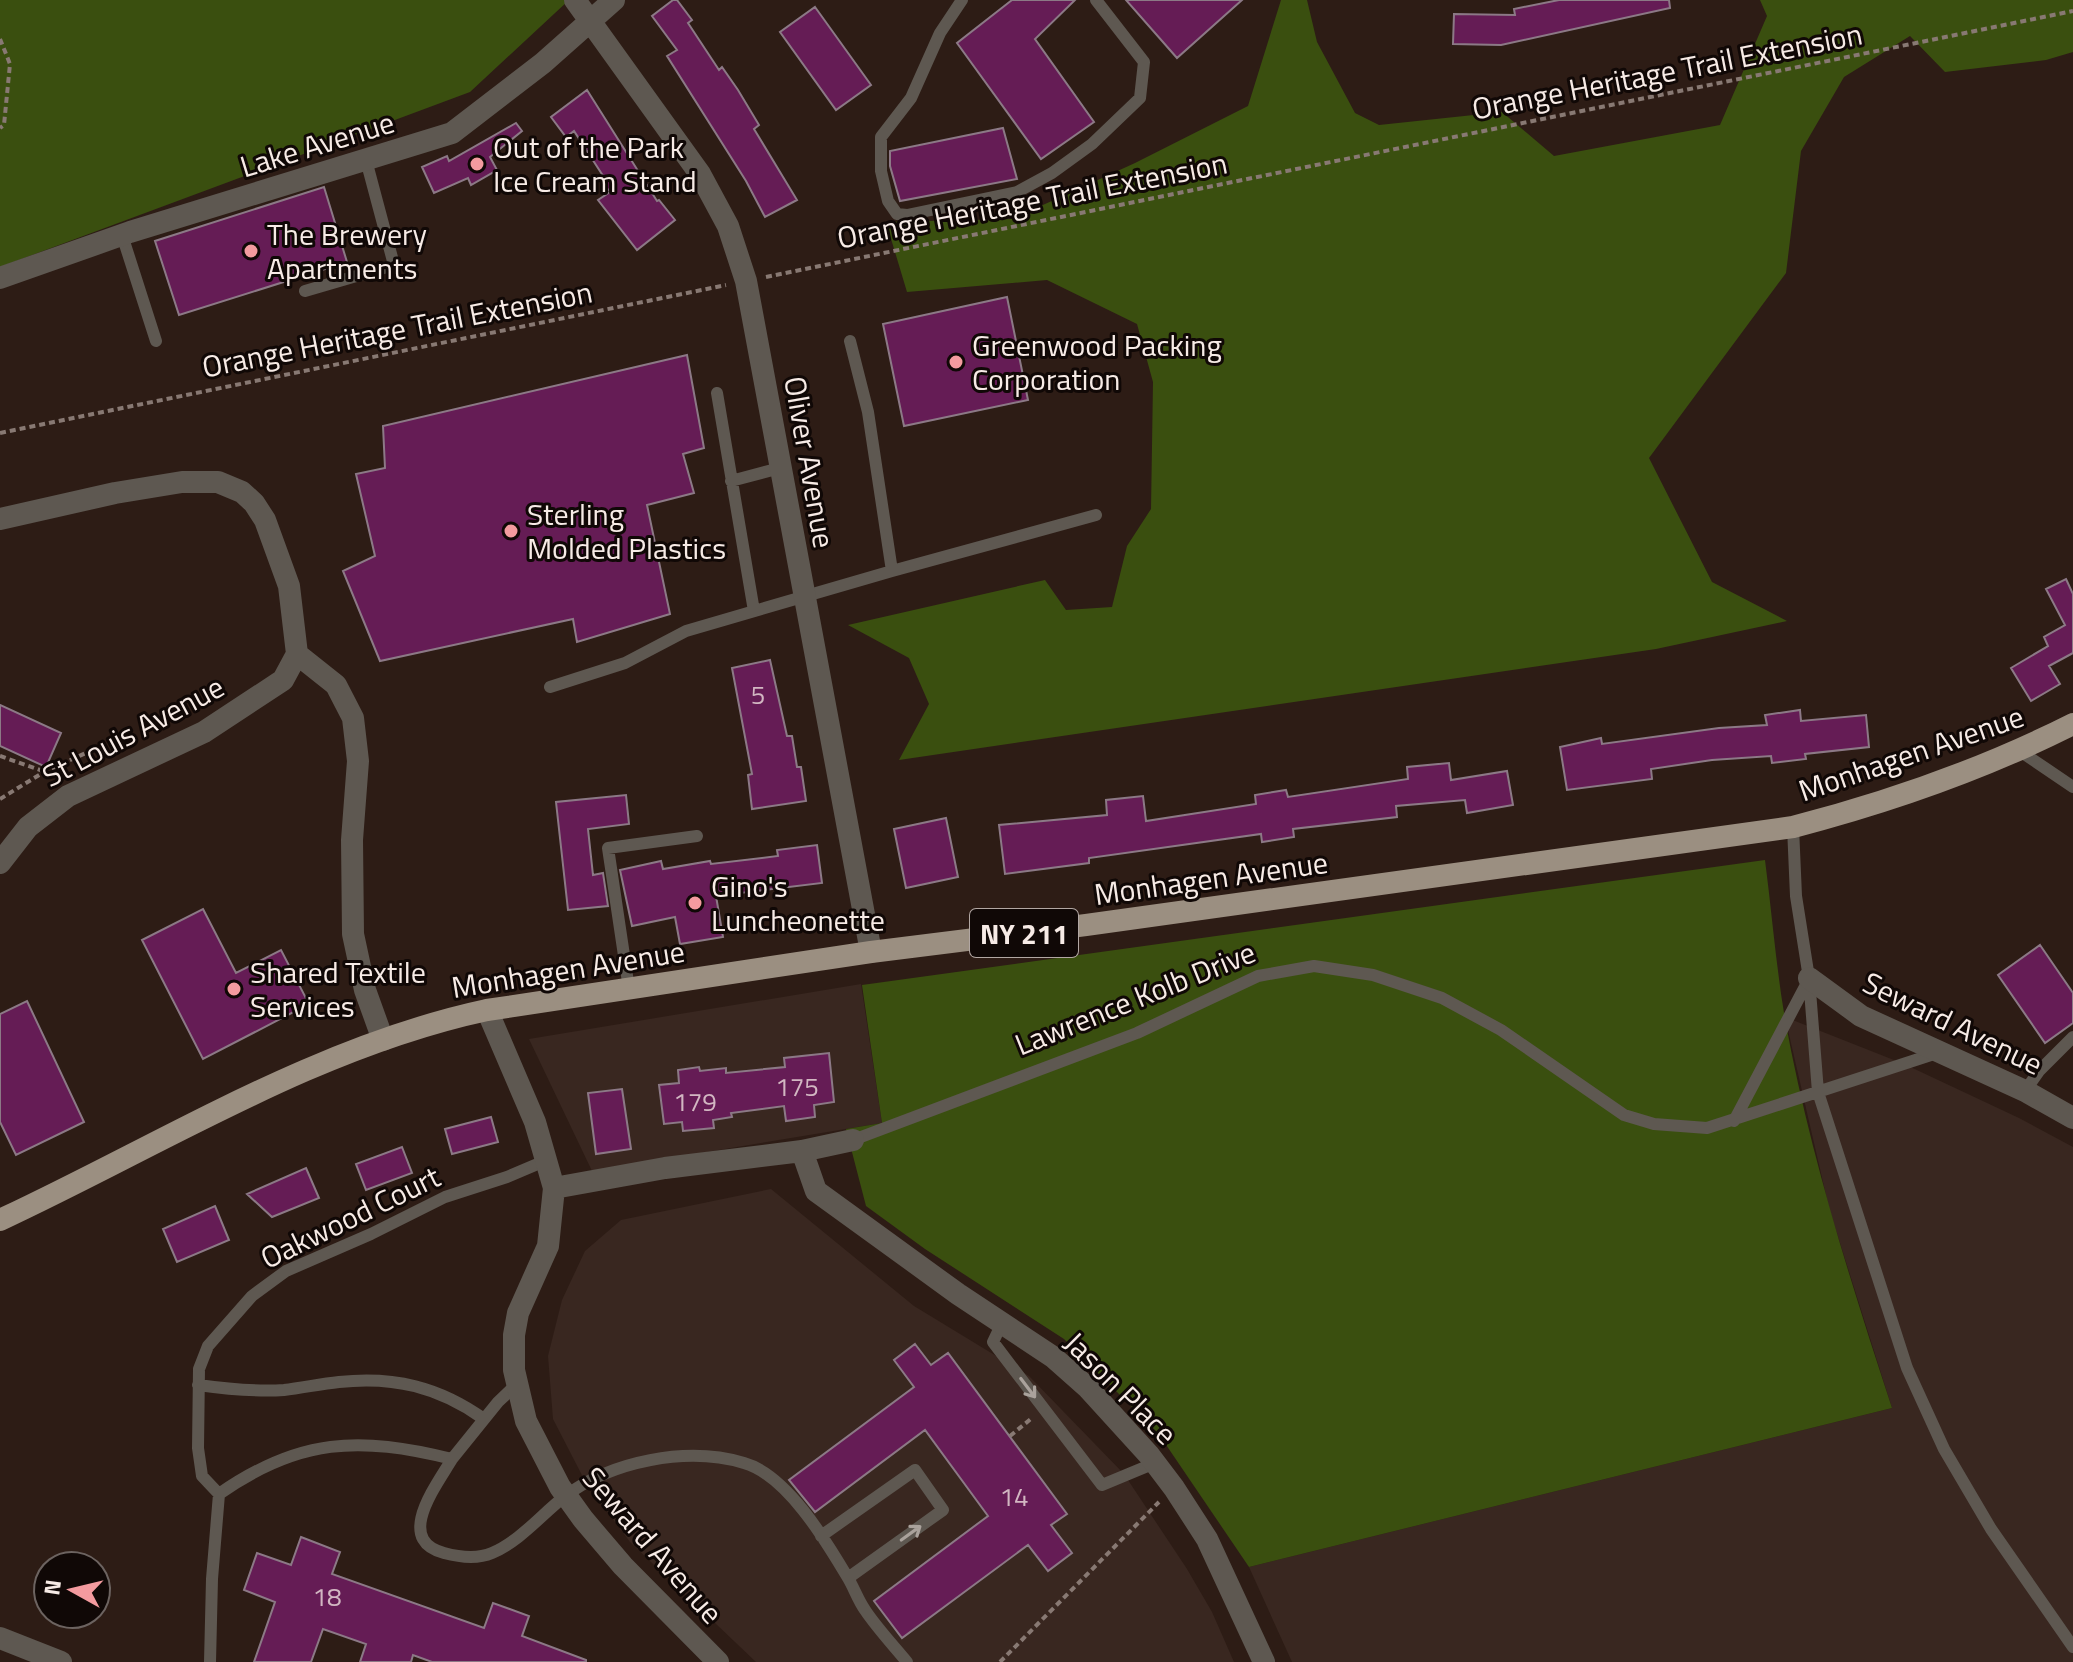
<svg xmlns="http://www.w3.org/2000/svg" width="2073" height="1662" viewBox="0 0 2073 1662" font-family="'Titillium Web',sans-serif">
<rect width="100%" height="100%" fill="#2d1c15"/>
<path fill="#392720" d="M861,984L882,1123L592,1171L529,1039Z
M1785,1017L1904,1064L2019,1118L2073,1147V1662H1292L1249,1567L1892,1408L1829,1208Z
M771,1189L914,1306L1029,1376L1124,1474L1187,1569L1212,1612L1234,1662H756L630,1542L586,1483L553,1419L548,1356L562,1300L585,1251L621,1220Z"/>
<path fill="#3a4f0f" d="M0,0H569L470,92L0,267Z
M1281,0H1307L1317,42L1355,113L1379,125L1502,112L1554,156L1720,125L1767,16L1760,0H2073V52L2046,60L1945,72L1910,36L1844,77L1801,151L1786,273L1649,458L1712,582L1787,621L1656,649L899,760L929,704L909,658L848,625L1045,580L1066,610L1112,607L1127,546L1151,509L1153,382L1137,324L1047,280L907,292L886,222L1012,219L1135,163L1248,106Z
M1765,860C1772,913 1776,967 1785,1019C1809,1151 1850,1280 1892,1408L1249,1567L1158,1433L1064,1339L925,1249L866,1206L846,1129L882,1123L862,985Z"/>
<path fill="#651c55" stroke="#8c7986" stroke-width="2" d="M673,0H677L692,20L688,23L719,70L722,67L738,90L759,125L754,129L797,200L765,217L746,181L667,56L677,50L652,16Z
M1012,0H1075L1035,39L1094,122L1041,159L957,43Z
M1126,0H1242L1177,58Z
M1559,0H1669L1670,8L1501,45L1453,44L1454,14L1515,15L1514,9Z
M815,7L871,85L836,110L780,32Z
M587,90L657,201L659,200L675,220L637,250L598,200L610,192L604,184L607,182L574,131L566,137L551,117Z
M516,123L522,131L490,157L497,170L471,185L468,178L434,193L422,167L447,156L449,161Z
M1003,128L1017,179L900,201L890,166V151Z
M324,187L347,262L179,315L155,241Z
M1007,297L1028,400L904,426L883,324Z
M687,355L704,448L683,454L694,493L647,505L670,614L577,642L573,619L380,661L343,571L375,556L356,474L385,468L383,426Z
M2066,579L2073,594V653L2049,666L2060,684L2031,701L2011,668L2048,646L2044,637L2065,625L2046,589Z
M770,660L787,736H792L797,767H801L806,801L752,809L748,775L752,774L732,668Z
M0,705L61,733L46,767L0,746Z
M1800,710L1801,721L1866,715L1869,747L1805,754L1806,759L1772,763L1771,756L1712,760L1651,769L1652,779L1567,790L1560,747L1601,738L1602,744L1719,728L1767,725L1765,715Z
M1449,763L1451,780L1507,771L1513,805L1467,813L1465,800L1396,806L1397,817L1293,829L1294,837L1262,842L1261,834L1089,858V863L1005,874L999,825L1107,815L1106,800L1143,796L1146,821L1256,804L1255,795L1286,790L1288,797L1408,779L1407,767Z
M626,795L629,824L588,829L593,875L603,873L608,906L568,910L556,802Z
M946,818L958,877L906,888L894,829Z
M817,845L822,883L716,896L723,937L680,944L675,917L632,926L620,870L661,861L663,869L710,861L711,864L778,856L777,850Z
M203,909L236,973L281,950L309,1004L203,1059L142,940Z
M2040,945L2073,993V1023L2045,1043L1998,975Z
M27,1001L84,1122L16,1155L0,1122V1014Z
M829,1053L834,1102L814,1105L815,1117L786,1121L784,1106L731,1113L732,1117L713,1120L714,1128L683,1131L682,1122L664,1124L659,1085L679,1083L678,1070L699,1067L700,1071L726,1068V1073L785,1067L784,1058Z
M622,1089L631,1149L596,1154L588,1093Z
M491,1117L498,1142L452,1154L445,1129Z
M402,1147L412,1173L366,1190L356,1164Z
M306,1168L319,1198L272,1217L247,1194Z
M215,1206L229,1240L177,1262L163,1229Z
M915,1344L931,1365L948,1353L1067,1514L1051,1525L1072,1553L1048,1571L1028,1545L902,1638L874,1601L988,1516L925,1430L815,1512L789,1480L914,1387L894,1360Z
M301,1537L340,1552L332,1574L484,1628L493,1603L529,1616L522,1636L586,1660V1662H432L413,1655L411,1662H360L366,1644L323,1629L311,1662H254L275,1602L244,1590L257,1553L291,1565Z"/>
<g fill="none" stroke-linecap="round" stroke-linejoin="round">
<path stroke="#887973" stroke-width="4" stroke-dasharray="6 4" stroke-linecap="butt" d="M0,39L10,64L4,125L0,128
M766,277L2073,11
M0,433L726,285
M0,756L43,771
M0,799L44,772L99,747L111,753
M1010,1436L1032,1418
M1000,1662L1159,1502"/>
<path stroke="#5e5851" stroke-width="12" d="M962,0L940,33L911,98L881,137V171L888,201L897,214L907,215L1017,192L1052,173L1092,144L1140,98L1144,62L1096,0
M122,235L156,341
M305,291L394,265L366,160
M850,341L868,412L892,571
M717,393L754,611
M731,481L780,468
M550,687L625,663L686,631L892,571L1096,515
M2020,751L2073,787
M1793,827L1796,896L1809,978L1818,1092L1907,1368L1944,1449L1991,1529L2073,1647
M629,989L608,848L697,836
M2025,1091L2039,1071L2073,1037
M1734,1121L1809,979
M853,1140L1137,1033L1258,976L1314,966L1373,975L1442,998L1501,1030L1624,1115L1654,1124L1707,1128L1937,1053
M1002,1323L993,1342L1102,1485L1155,1463
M198,1385C227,1389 254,1392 284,1390C302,1388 320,1384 339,1382C394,1376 439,1387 484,1419
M452,1459C436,1486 394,1540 444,1553C459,1557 478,1559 492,1553C520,1541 541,1515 564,1497C611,1461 687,1446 744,1463C787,1475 826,1541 848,1578C854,1588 858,1600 865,1610C877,1628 893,1645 907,1662
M219,1494L202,1476L198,1448L199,1369L208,1346L252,1296L286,1271L371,1234L445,1197L507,1177L547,1160
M219,1494C299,1438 359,1436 452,1459L498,1402L517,1384
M821,1536L915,1470L943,1510L848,1578
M210,1662L212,1579L219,1494"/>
<path stroke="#5e5851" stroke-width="22" d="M575,0L700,174L728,226L746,281L871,952
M0,278L130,232L452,133L543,63L614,0
M0,519L115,493L182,482H218L242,492L254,503L265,520L289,586L297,654L336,685L353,718L358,761L352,840L353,934L365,990L383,1040
M0,863L28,827L68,796L204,732L283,680L297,654
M1809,978L1861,1016L2025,1091L2073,1118
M487,1010L535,1122L554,1188L548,1246L518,1313L514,1335V1370L526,1421L560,1487L583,1519L623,1566L718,1662
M802,1151L816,1191L958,1294L1053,1357L1088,1388L1149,1455L1174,1488L1207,1539L1264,1662
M554,1188L665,1168L802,1151L853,1140
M0,1638L61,1662"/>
<path stroke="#9b8f81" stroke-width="22" d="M0,1220C159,1146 314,1047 487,1010L871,952L1086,925L1793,827C1889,802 1984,769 2073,724"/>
</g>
<defs><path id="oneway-shaft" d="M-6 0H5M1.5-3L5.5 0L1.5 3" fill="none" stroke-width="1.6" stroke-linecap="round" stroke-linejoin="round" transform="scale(2)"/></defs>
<g stroke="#aaa29c">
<use href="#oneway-shaft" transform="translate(1028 1388) rotate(53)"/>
<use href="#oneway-shaft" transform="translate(911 1533) rotate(-36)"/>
</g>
<g fill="#f49b9f" stroke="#100806" stroke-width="3">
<circle cx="477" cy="164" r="8"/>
<circle cx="251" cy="251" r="8"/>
<circle cx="956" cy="362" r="8"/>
<circle cx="511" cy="531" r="8"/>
<circle cx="695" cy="903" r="8"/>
<circle cx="234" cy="989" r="8"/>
</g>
<g text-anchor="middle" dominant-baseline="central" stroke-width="6" stroke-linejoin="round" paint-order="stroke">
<g font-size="26" fill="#d2b7c2">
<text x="758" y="694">5</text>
<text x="797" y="1086">175</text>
<text x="695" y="1101">179</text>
<text x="1014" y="1496">14</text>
<text x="327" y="1596">18</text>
</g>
<rect fill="#100806" stroke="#b2a7a3" stroke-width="2" x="970" y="909" width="108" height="48" rx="6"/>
<g font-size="28" font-weight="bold" fill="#f7ebe6">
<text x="1024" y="933">NY 211</text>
</g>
<g font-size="30" fill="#f7ebe6" stroke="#100806">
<text transform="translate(1667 71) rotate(-11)">Orange Heritage Trail Extension</text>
<text transform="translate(317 144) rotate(-17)">Lake Avenue</text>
<text transform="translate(1032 200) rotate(-11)">Orange Heritage Trail Extension</text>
<text transform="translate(397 329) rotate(-11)">Orange Heritage Trail Extension</text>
<text transform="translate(810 462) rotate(80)">Oliver Avenue</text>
<text transform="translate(133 731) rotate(-28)">St Louis Avenue</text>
<text transform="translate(1911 753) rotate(-19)">Monhagen Avenue</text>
<text transform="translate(1211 878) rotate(-8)">Monhagen Avenue</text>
<text transform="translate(568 969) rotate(-9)">Monhagen Avenue</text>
<text transform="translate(1135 998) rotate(-22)">Lawrence Kolb Drive</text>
<text transform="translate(1953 1023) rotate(26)">Seward Avenue</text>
<text transform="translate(350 1217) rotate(-26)">Oakwood Court</text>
<text transform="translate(1121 1388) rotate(45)">Jason Place</text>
<text transform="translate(653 1545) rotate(49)">Seward Avenue</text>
</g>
<g font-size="30" fill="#f7ebe6" stroke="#100806" text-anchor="start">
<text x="493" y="147">Out of the Park<tspan x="493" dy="34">Ice Cream Stand</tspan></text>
<text x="267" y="234">The Brewery<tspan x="267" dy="34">Apartments</tspan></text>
<text x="972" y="345">Greenwood Packing<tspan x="972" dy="34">Corporation</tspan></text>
<text x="527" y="514">Sterling<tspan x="527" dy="34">Molded Plastics</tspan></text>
<text x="711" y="886">Gino's<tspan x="711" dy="34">Luncheonette</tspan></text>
<text x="250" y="972">Shared Textile<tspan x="250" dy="34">Services</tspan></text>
</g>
</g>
<g transform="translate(72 1590) rotate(278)"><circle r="38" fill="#100806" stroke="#6c6360" stroke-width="2"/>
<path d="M0-6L14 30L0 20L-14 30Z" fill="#f49b9f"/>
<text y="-12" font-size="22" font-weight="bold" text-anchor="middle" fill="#f7ebe6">N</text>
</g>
</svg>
